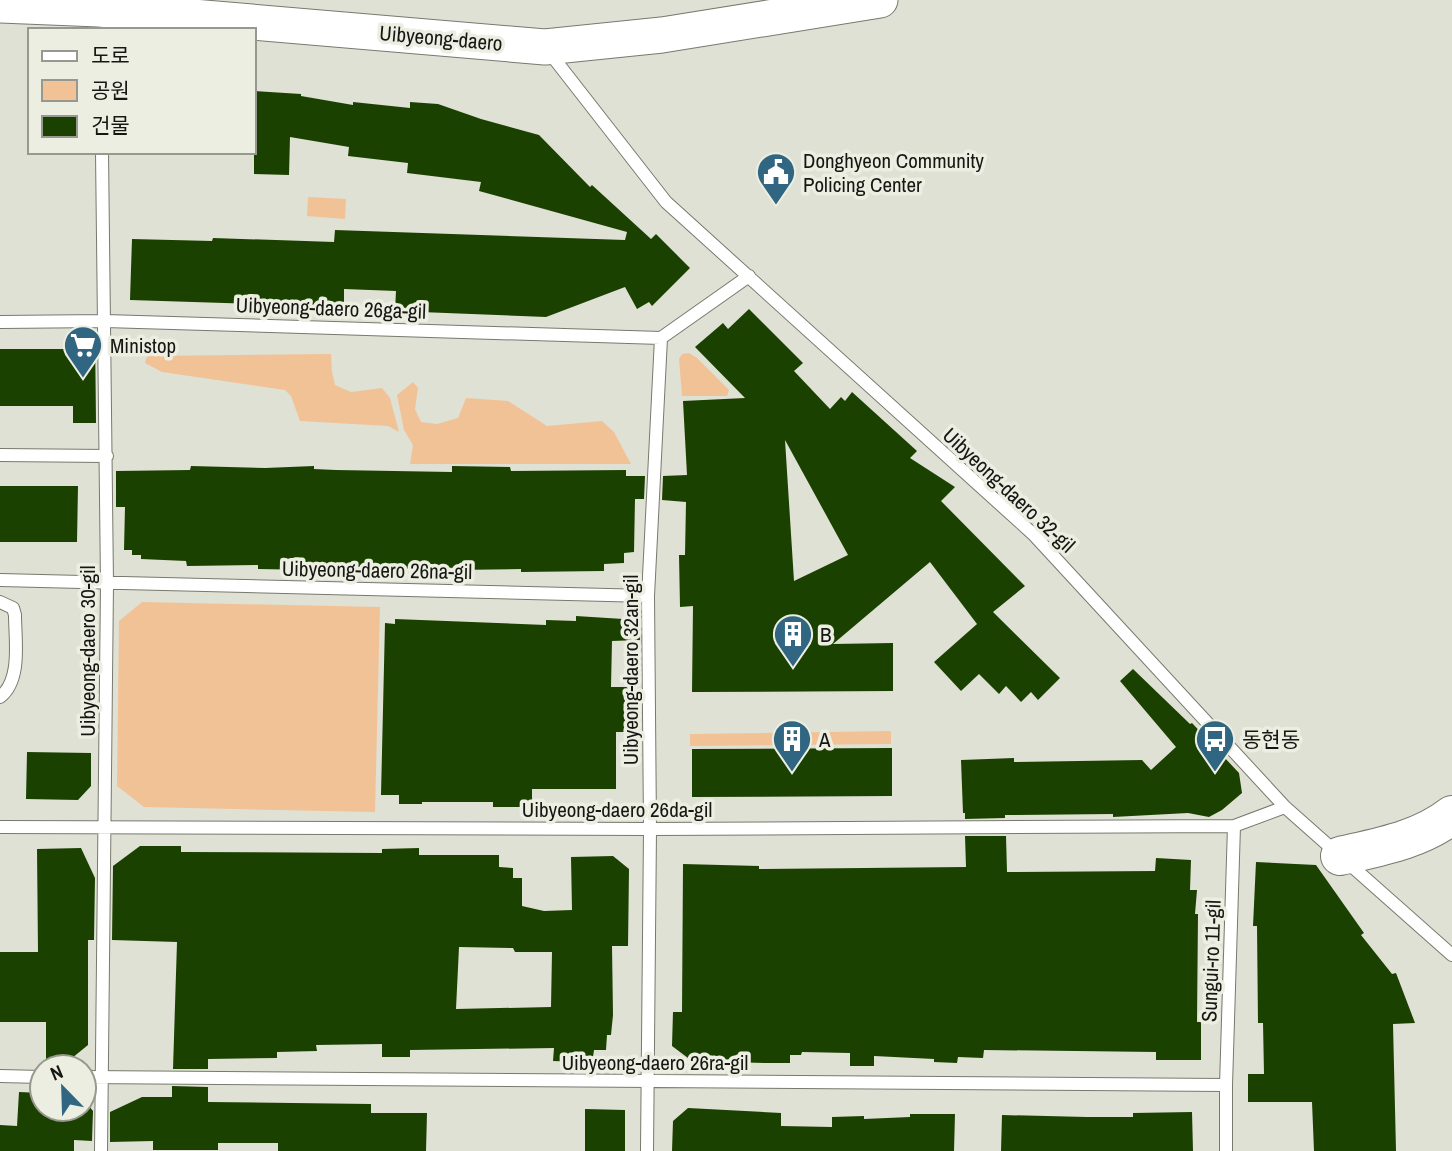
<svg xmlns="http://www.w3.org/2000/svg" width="1452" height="1151" viewBox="0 0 1452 1151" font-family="'Archivo Narrow','Noto Sans KR',sans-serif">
<rect width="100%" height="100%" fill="#dfe1d4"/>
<path fill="#f2c297" d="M308,197L346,199L345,219L307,216Z
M689,353L697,358L729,390L727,396H682L679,359L682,354Z
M331,354L332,372L335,385L351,392L382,388L390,398L399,432L388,426L300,421L291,396L285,390L162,372L145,363L147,356Z
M413,382L418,388L415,409L421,422L437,424L458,418L466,398L508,401L547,426L602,421L614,432L631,464H410L413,445L404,430L397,395Z
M142,602L380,607L375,812L144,807L117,786L119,621Z
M891,731V744L690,746V734Z"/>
<path fill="#1b4100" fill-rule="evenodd" d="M254,91L301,94V96L353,105V102L410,108V102L438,104L481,119L539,135L590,187L592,185L651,239L656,234L690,268L652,306L649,302L637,309L625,287L546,317L395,311L396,291L344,289V307L130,300L132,239L212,241L213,238L334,242L335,230L625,240L627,232L479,191L481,182L407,173L408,163L348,156L349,147L290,137L289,175L254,174Z
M749,309L803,363L794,371L830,409L841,397L845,401L852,392L917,451L910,458L955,487L941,501L1025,586L993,612L1060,678L1038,700L1031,692L1021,702L1006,686L999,694L979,674L961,691L934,662L977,624L930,562L833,644L893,643V691L692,692L693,606L680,607L679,555H685L686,502L662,500L663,476L687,475L683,401L745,398L695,347L723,323L728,329ZM785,440L848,555L794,581Z
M73,331H95L96,423H73V406H0V349H73Z
M191,466L265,468L314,466V469L336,470L452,472V466L510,467L511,471L626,470V476H645L644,499H635L634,552L624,553V563L604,564V571L521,572V569L455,570V568L410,566L408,569L369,567V571L258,569V565L187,566L186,561L141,559V555H132V550H124L125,507H116V471L190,470Z
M0,486H78L77,542H0Z
M576,616L639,620L640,640L612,641L611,687H631V732H616V789H532V807H493V802H422V804H399V795H381L385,623L395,624V619L546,625V620L576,621Z
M1133,669L1190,724L1192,723L1239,773L1242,793L1222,810L1209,817L1188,813L1113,817V814L1005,815V818L965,819V813H963L961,760L1014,758V762L1142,760L1151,770L1176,747L1120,681Z
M892,748V796L692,797V749Z
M27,752L91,753V786L78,800L26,799Z
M965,836H1006L1007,872L1155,871L1156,858L1191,860L1190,890H1197L1195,914H1198L1197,1022H1201V1060H1156V1052L984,1050L983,1058L958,1057L957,1063L934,1062V1059L874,1056V1066H850V1053L802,1052L801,1055H790V1063H765L692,1061L672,1046L673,1012H682L683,864L759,866V869L966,867Z
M140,846H181V852L382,853V849L419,848V855H499V867L513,868V878H522V906L544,911L572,910L571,857L613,856L629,869L628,946H612L613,1015L611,1035H607L606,1050H594L593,1057H580V1062L553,1061L554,1048L410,1050V1057H382V1044L316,1045L317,1051L277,1052V1058L208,1059V1069H173L177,942L112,940L113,866ZM459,947L513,948L515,952H552L551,1007L456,1009Z
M81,848L95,878L94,940H88V1045L61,1067H46V1022H0V952H38L37,849Z
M1256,862L1316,865L1364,933L1361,935L1392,974L1396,973L1415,1023L1393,1024L1396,1151H1314L1312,1102H1248V1074H1264L1263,1023H1258L1257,926H1253Z
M172,1086L208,1087V1102L371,1104V1113H427L426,1151H278V1143H218V1150H153V1141L110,1142V1112L142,1097H172Z
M19,1092L42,1093V1109H84V1100L93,1111L92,1141L74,1140V1151H0V1125L17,1126Z
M688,1108L781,1113V1126L832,1127V1117L864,1116V1119L910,1117V1114H955L954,1151H672L673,1121Z
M585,1109L625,1110V1151H585Z
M1192,1112L1193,1151H1001L1002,1115L1087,1117H1133V1113Z"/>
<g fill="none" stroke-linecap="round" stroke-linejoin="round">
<g stroke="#78796e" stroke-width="14">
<path id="lane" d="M549,52L666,202L1033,534L1285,807L1452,955
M0,322L105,321L661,338
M0,455L107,456
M0,580L648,596
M0,602L13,608L15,615C15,640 22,680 0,697
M0,827L650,829L1234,826
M0,1076L42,1077
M84,1077L1226,1085
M101,1151L107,584L102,152
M647,1151L650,829L648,596L661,338L749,276
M1226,1151V1085L1234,826L1285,807"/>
</g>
<g stroke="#78796e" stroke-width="37">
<path id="secondary" d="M0,5L99,9L545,47L662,35L880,0"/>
</g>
<g stroke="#78796e" stroke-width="40">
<path id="primary" d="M1340,856C1379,847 1420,840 1452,815"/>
</g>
<use href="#lane" stroke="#fff" stroke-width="12"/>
<use href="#secondary" stroke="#fff" stroke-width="35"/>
<use href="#primary" stroke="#fff" stroke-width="38"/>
</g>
<defs>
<g id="civic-pin" transform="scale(2.0125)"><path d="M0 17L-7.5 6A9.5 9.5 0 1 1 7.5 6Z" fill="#306681" stroke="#edeee2"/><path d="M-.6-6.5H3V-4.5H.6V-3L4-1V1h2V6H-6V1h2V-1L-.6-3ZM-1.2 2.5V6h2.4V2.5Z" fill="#fff"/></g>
<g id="supermarket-pin" transform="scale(2.0125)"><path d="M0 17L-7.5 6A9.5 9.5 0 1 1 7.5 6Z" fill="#306681" stroke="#edeee2"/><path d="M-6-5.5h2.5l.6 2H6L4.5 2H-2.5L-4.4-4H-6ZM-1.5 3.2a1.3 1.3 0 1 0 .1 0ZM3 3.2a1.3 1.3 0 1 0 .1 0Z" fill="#fff"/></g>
<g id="building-pin" transform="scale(2.0125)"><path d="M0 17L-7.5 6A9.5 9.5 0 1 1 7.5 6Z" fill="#306681" stroke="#edeee2"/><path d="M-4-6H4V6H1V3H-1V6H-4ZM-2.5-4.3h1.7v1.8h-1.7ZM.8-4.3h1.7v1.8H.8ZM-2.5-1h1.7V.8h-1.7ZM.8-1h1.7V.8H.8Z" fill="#fff"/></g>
<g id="bus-pin" transform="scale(2.0125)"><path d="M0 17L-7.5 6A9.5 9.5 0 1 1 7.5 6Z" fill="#306681" stroke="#edeee2"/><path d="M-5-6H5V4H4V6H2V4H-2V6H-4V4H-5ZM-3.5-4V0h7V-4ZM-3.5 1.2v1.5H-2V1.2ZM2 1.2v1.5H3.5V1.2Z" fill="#fff"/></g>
</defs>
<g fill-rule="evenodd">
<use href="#civic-pin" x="776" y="172"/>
<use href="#supermarket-pin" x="83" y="345"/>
<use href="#building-pin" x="793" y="634"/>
<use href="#building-pin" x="792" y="739"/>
<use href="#bus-pin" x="1215" y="739"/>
</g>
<g text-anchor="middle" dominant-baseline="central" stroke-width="7" stroke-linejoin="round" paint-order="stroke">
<g font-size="21" fill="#161713" stroke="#edeee2">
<text transform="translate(441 38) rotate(5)">Uibyeong-daero</text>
<text transform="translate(331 308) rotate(2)">Uibyeong-daero 26ga-gil</text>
<text transform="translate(1009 490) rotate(43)">Uibyeong-daero 32-gil</text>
<text transform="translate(377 570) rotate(1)">Uibyeong-daero 26na-gil</text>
<text transform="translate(87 651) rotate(-90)">Uibyeong-daero 30-gil</text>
<text transform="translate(630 670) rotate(-90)">Uibyeong-daero 32an-gil</text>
<text x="617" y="809">Uibyeong-daero 26da-gil</text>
<text transform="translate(1211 961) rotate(-88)">Sungui-ro 11-gil</text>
<text x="655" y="1062">Uibyeong-daero 26ra-gil</text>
</g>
<g font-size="21" fill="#161713" stroke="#edeee2" text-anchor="start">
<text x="803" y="160">Donghyeon Community<tspan x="803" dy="24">Policing Center</tspan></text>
<text x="110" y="345">Ministop</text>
<text x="820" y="634">B</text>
<text x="819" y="739">A</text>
<text x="1242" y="739">동현동</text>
</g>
</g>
<rect x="28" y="28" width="228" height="126" fill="#edeee2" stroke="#97988f" stroke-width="2"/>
<rect x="42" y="51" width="35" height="10" fill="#ffffff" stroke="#97988f" stroke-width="2"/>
<text x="91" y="63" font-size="21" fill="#161713">도로</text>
<rect x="42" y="80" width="35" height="21" fill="#f2c297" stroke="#97988f" stroke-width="2"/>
<text x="91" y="98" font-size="21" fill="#161713">공원</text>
<rect x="42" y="116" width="35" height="21" fill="#1b4100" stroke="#97988f" stroke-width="2"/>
<text x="91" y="133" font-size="21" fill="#161713">건물</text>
<g transform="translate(63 1088) rotate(337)"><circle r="33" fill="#edeee2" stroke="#97988f" stroke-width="2"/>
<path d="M0-5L12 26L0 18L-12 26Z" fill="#306681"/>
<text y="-10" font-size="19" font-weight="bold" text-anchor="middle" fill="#161713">N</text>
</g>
</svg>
